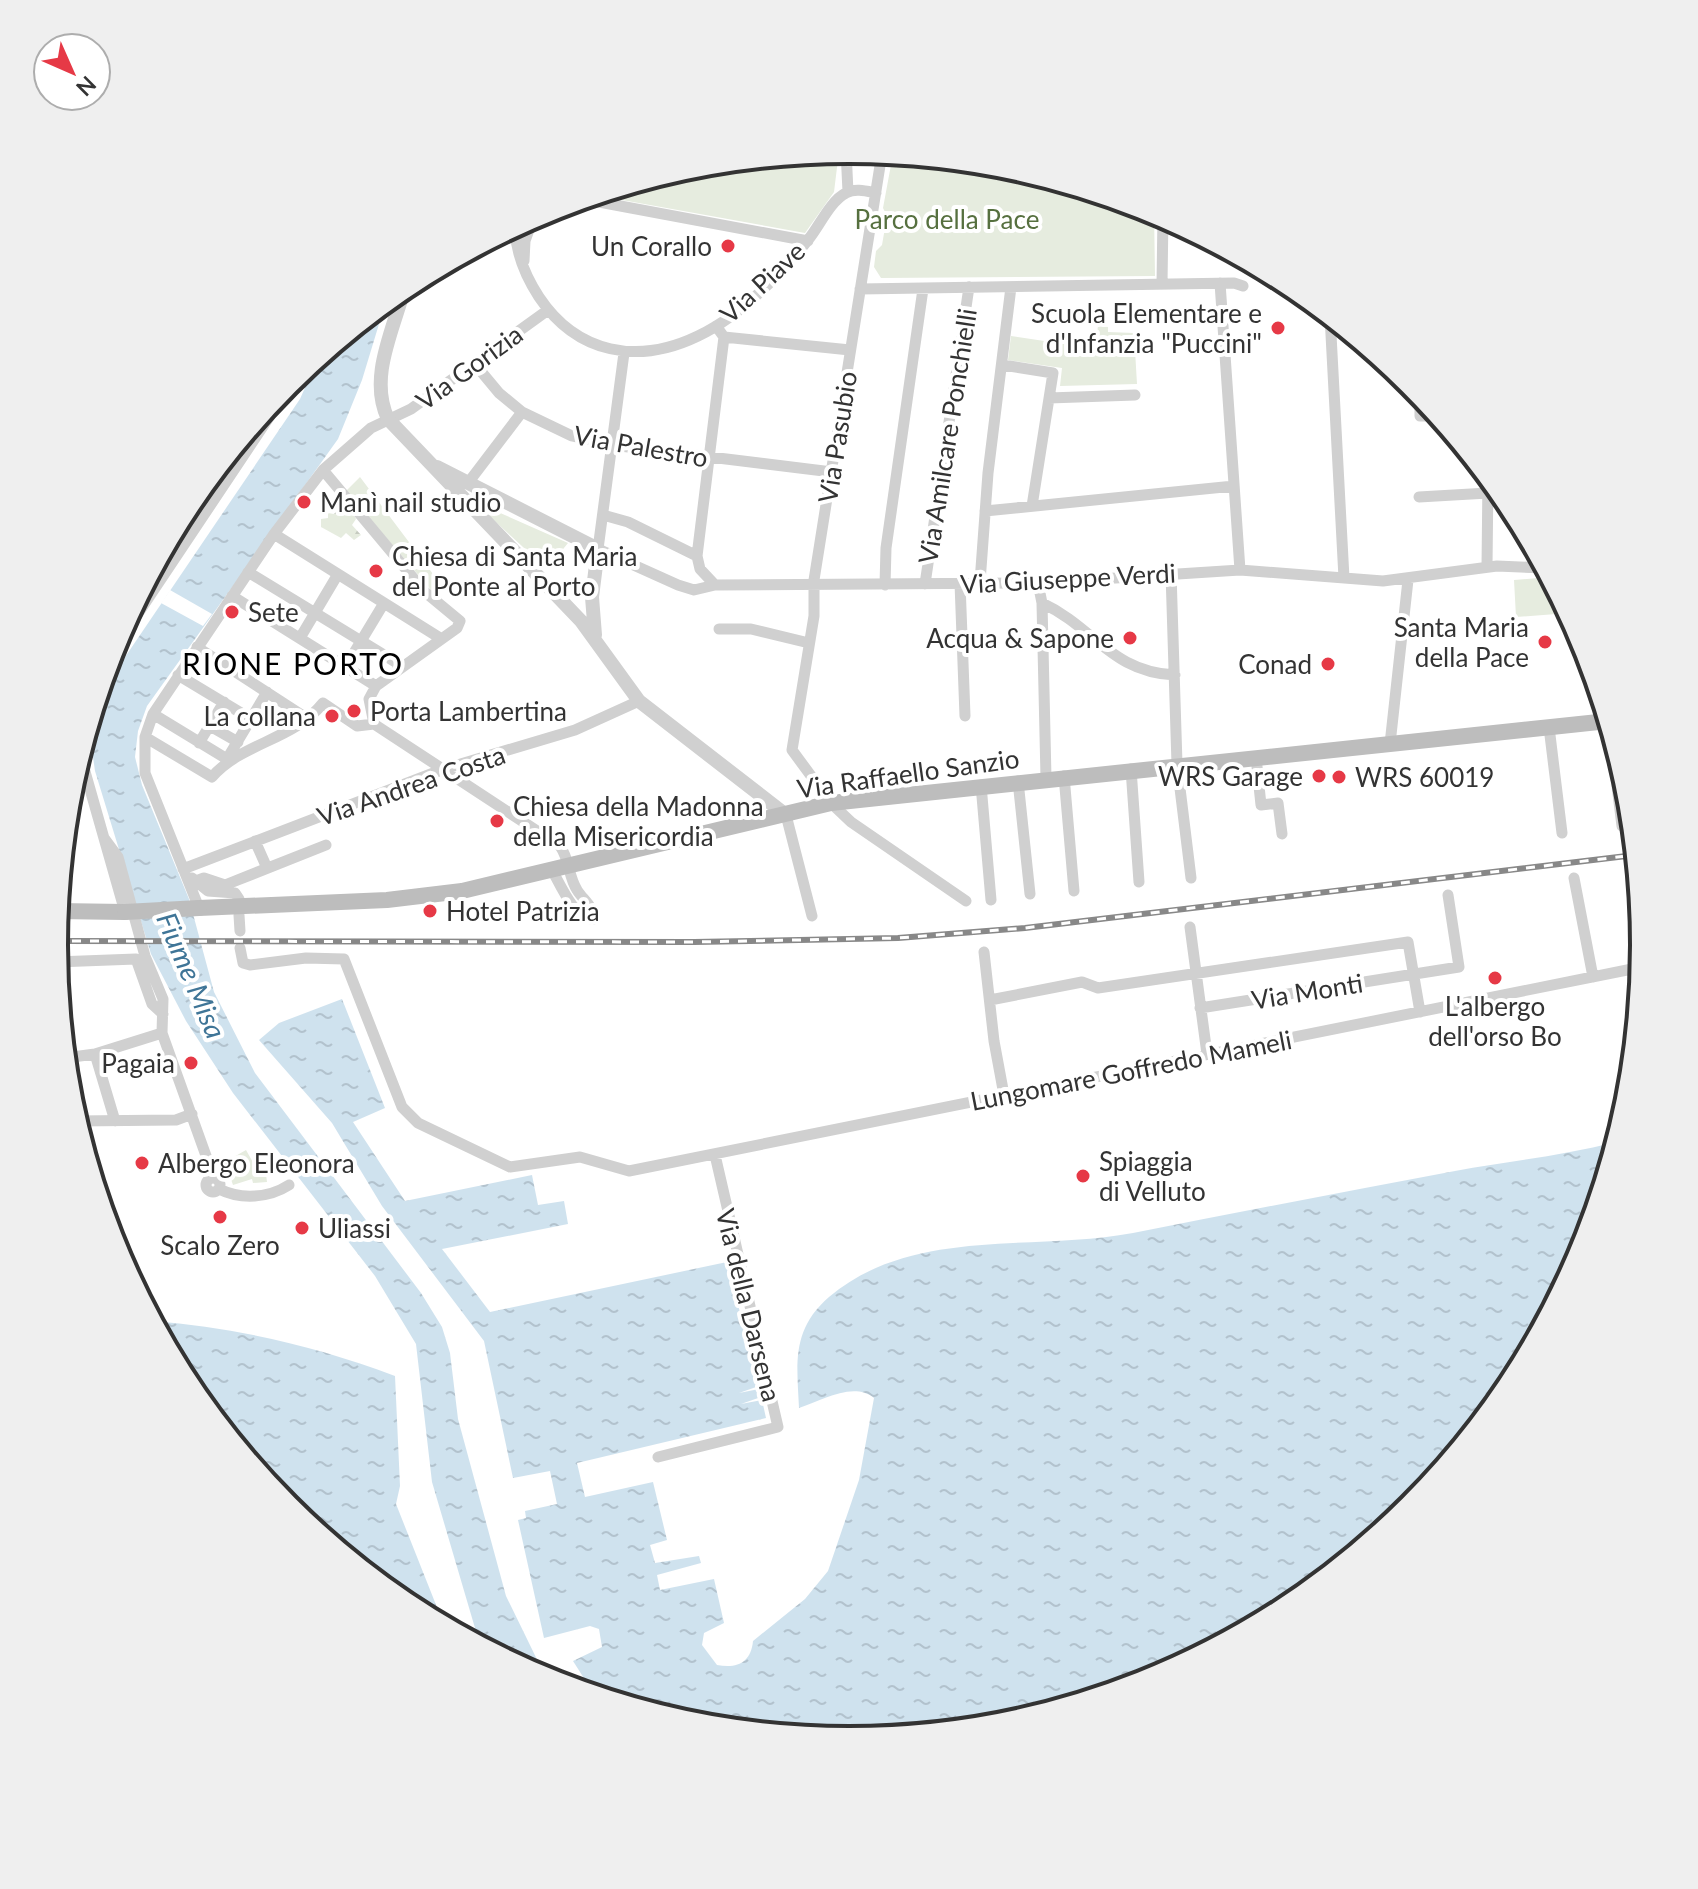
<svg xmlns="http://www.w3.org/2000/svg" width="1698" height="1889" viewBox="0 0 1698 1889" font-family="Lato,sans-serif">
<defs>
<pattern id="forest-firs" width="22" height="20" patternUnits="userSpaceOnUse" patternTransform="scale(2)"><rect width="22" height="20" fill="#e6ecdf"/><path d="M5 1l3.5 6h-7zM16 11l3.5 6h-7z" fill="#c6cbc0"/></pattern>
<pattern id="water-ripples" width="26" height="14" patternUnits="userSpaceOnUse" patternTransform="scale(2)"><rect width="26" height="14" fill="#cfe2ee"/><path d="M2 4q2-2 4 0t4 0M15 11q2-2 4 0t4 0" fill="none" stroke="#b2c2cd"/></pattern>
</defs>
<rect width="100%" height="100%" fill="#fff"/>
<path fill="#e6ecdf" d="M839,151L834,192L805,233L622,200L625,186L694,165Z
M893,154L1005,165L1154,210L1155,276L881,278L874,267L876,251L882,245L887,216L883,208Z
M1098,326L1108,327V332L1134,333L1137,384L1060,386L1062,368L1008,360L1011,336L1071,345L1096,340Z
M360,477L445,590L433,592L346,491Z
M473,501L568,543L547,569Z
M1550,577L1569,613L1516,617L1514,580Z
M246,1150L255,1166L258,1165L260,1174H266L267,1182L253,1183L252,1179L233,1185L225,1162Z"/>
<path fill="url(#forest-firs)" d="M346,501L356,519L352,525L361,535L354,540L346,533L341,538L321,527V519L328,518V513L334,514Z"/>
<path fill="url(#water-ripples)" d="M386,301L362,380L338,439L147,706L138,731L135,757L142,785L189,899L214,992L255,1073L421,1293L442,1327L450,1353L458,1419L506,1596L547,1680L480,1645L432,1482L416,1344L375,1276L233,1093L186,1021L151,954L95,771L90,736L100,694L300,399L319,356Z
M342,999L385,1108L353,1122L405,1201L532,1175L538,1205L564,1201L568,1224L442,1249L490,1312L727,1262L759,1386L739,1393L759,1389L761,1397L741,1404L762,1400L766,1418L577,1463L585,1497L653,1482L667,1540L650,1545L655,1563L699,1556L701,1563L657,1575L660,1590L714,1579L724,1623L704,1633L702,1645L717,1665C738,1669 751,1662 753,1641L805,1599L828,1571L859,1480L874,1398C853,1381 821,1401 799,1408C797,1364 791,1330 829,1297C913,1226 1033,1252 1133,1233C1240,1212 1347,1191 1455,1171C1509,1161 1562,1156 1616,1142L1583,1249L1510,1387L1411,1507L1290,1606L1153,1679L1004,1724L849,1739L693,1724L594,1694L573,1661L602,1647L599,1629L590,1626L544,1638L518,1520L526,1518L525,1511L557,1504L550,1471L513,1478L484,1341L382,1206L332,1123L259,1040L279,1023Z
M153,1321C237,1328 316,1346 395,1376L400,1486L396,1504L444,1625L407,1605L287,1506L188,1386Z"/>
<path fill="#fff" d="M170,590L212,614L203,626L161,603Z"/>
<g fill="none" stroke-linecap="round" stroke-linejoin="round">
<path stroke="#d0d0d0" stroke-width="11" d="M846,150L848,192
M882,153L814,580V616L792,750L831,803L851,822L966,901
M583,199L808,241
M515,229C516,254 526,277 539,297C577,354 638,365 698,336C740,316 779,276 808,240C819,227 830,201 846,193C855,188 866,191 876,193
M524,261L525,241L534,216
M1220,283L1240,570
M1162,284L1163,215
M860,289L1234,283L1243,286
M1330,316L1344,578
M724,337L850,350
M624,353L598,549L678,585L694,590L715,585L1038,583L1240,570L1383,581L1497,566L1545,568
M474,363L499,393L522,412L572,436L612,445L832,472
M1003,365L1053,373L1032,506
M1049,398L1135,395
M1420,402V416H1439
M323,470L425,592L460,621L457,628L376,686L369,699L374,724L560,846C570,860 568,876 577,890C583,900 594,906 593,919C575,920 560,884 552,870
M468,483L522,412
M1419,497L1488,493
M985,511L1234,486
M603,515L628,522L697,556
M274,534L440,638
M1487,567L1488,476
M248,572L402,666
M1171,573L1177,764L1191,878
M980,582L988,473L1011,287
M960,583L965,716
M1038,583L1042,603L1046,778
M925,584L969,287
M715,585L700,569L697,556L724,337L716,326
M885,585L886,548L923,289
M232,596L376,686
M1042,603C1094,627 1111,672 1175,675
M719,629H751L809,643
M300,638L338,574
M197,647L308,719
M111,654L300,371
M346,666L384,603
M178,675L251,719
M153,714L227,759L267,692
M210,726L238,742
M1549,727L1562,833
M1610,729L1622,826
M145,737L212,777C241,743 294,740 323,703L357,726L374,724
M199,743L224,702
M1390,744L1408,580
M80,754L125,912
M1256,757L1261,805L1278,803L1282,834
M1131,769L1139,882
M1064,776L1074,891
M1018,781L1030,894
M981,785L991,900
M786,815L812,916
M104,838L118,857L145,956L163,999L162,1033L214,1178
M255,841L267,868
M183,869L444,769L575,730L639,701
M192,878L208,891L235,893L239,899
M1574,878L1593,977
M196,881L204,878L225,885L326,845
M199,908L145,773V737L153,714L274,534L323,470L371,428L411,409L548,310
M239,915L240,931
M1190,927L1207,1054
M240,948L243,963L250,965L306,958L344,959L402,1107L418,1123L510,1167L580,1157L629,1171L1642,967
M984,952L994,1041L1004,1095
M56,962L136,959L152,1004L163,1014
M990,1000L1082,982L1098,988L1408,942L1420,1012
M1200,1008L1459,967L1448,895
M95,1054L115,1121
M65,1058L95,1054L162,1033
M76,1121L176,1120L192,1114
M206 1185a7 7 0 1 1 14 0a7 7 0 1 1-14 0Z
M219,1189C241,1200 269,1198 289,1185
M658,1457L778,1427L715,1155"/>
<path stroke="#d0d0d0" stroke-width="14" d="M405,286C394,329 368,377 388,419L581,621L639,701L786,815
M437,467L598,549L592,597L595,635"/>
<path stroke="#bdbdbd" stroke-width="16" d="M199,908L387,900L462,891L831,803L1608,721
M57,911L125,912"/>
<g stroke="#888" stroke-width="6">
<path id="rail" d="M54,941L694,942L898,938L1025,928L1635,855"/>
</g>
<use href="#rail" stroke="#fff" stroke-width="3" stroke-dasharray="9" stroke-linecap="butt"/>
<path stroke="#bdbdbd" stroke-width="16" d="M125,912L199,908"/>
</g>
<g fill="#e63946" stroke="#fff" stroke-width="3">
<circle cx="728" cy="246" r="8"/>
<circle cx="1278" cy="328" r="8"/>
<circle cx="304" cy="502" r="8"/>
<circle cx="376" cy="571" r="8"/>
<circle cx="232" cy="612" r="8"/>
<circle cx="1130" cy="638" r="8"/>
<circle cx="1545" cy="642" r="8"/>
<circle cx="1328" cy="664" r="8"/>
<circle cx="354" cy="711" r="8"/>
<circle cx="332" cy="716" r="8"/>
<circle cx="1319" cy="776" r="8"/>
<circle cx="1339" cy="777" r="8"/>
<circle cx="497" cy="821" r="8"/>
<circle cx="430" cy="911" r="8"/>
<circle cx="1495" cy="978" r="8"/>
<circle cx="191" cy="1063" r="8"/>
<circle cx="142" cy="1163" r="8"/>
<circle cx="1083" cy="1176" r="8"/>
<circle cx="220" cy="1217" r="8"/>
<circle cx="302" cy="1228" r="8"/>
</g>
<g text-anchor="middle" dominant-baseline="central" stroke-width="8" stroke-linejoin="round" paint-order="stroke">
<g font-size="26" fill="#56703f" stroke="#fff">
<text x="947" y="219">Parco della Pace</text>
</g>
<g font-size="26" fill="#333" stroke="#fff" text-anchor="start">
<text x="712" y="246" text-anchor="end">Un Corallo</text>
<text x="1262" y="313" text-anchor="end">Scuola Elementare e<tspan x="1262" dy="30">d'Infanzia "Puccini"</tspan></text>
<text x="320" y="502">Manì nail studio</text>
<text x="392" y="556">Chiesa di Santa Maria<tspan x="392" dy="30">del Ponte al Porto</tspan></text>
<text x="248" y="612">Sete</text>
<text x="1529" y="627" text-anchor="end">Santa Maria<tspan x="1529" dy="30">della Pace</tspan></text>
<text x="1114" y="638" text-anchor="end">Acqua &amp; Sapone</text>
<text x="1312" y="664" text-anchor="end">Conad</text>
<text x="370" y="711">Porta Lambertina</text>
<text x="316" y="716" text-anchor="end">La collana</text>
<text x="1303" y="776" text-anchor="end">WRS Garage</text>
<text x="1355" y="777">WRS 60019</text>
<text x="513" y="806">Chiesa della Madonna<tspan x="513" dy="30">della Misericordia</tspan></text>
<text x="446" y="911">Hotel Patrizia</text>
<text x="1495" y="1006" text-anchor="middle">L'albergo<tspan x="1495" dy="30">dell'orso Bo</tspan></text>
<text x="175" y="1063" text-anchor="end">Pagaia</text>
<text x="1099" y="1161">Spiaggia<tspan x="1099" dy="30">di Velluto</tspan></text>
<text x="158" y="1163">Albergo Eleonora</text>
<text x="318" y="1228">Uliassi</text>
<text x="220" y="1245" text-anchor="middle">Scalo Zero</text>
</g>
<g font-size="26" fill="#333" stroke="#fff">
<text transform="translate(762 282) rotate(-43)">Via Piave</text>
<text transform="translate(469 367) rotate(-36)">Via Gorizia</text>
<text transform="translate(947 436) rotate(-81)">Via Amilcare Ponchielli</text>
<text transform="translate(837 437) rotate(-81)">Via Pasubio</text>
<text transform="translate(641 446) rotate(10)">Via Palestro</text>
<text transform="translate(1068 578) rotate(-3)">Via Giuseppe Verdi</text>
<text transform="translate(908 773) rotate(-8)">Via Raffaello Sanzio</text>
<text transform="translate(411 785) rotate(-19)">Via Andrea Costa</text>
<text transform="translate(1307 991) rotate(-9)">Via Monti</text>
<text transform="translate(1131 1070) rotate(-11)">Lungomare Goffredo Mameli</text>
<text transform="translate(749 1305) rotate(76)">Via della Darsena</text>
</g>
<g font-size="28" font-style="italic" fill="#3f7597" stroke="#fff">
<text transform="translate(192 975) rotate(67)">Fiume Misa</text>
</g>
<g font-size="30" letter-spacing="2" fill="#000" stroke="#fff">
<text x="293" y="663">RIONE PORTO</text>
</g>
</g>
<path d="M0 0H1698V1889H0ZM68 945a781 781 0 1 1 1562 0a781 781 0 1 1-1562 0Z" fill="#efefef" fill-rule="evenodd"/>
<path fill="none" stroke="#333" stroke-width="4" d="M68 945a781 781 0 1 1 1562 0a781 781 0 1 1-1562 0Z"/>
<g transform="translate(72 72) rotate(135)"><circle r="38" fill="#ffffff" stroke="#adadad" stroke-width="2"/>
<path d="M0-6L14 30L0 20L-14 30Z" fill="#e63946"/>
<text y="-12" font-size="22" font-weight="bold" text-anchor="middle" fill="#333333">N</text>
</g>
</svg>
